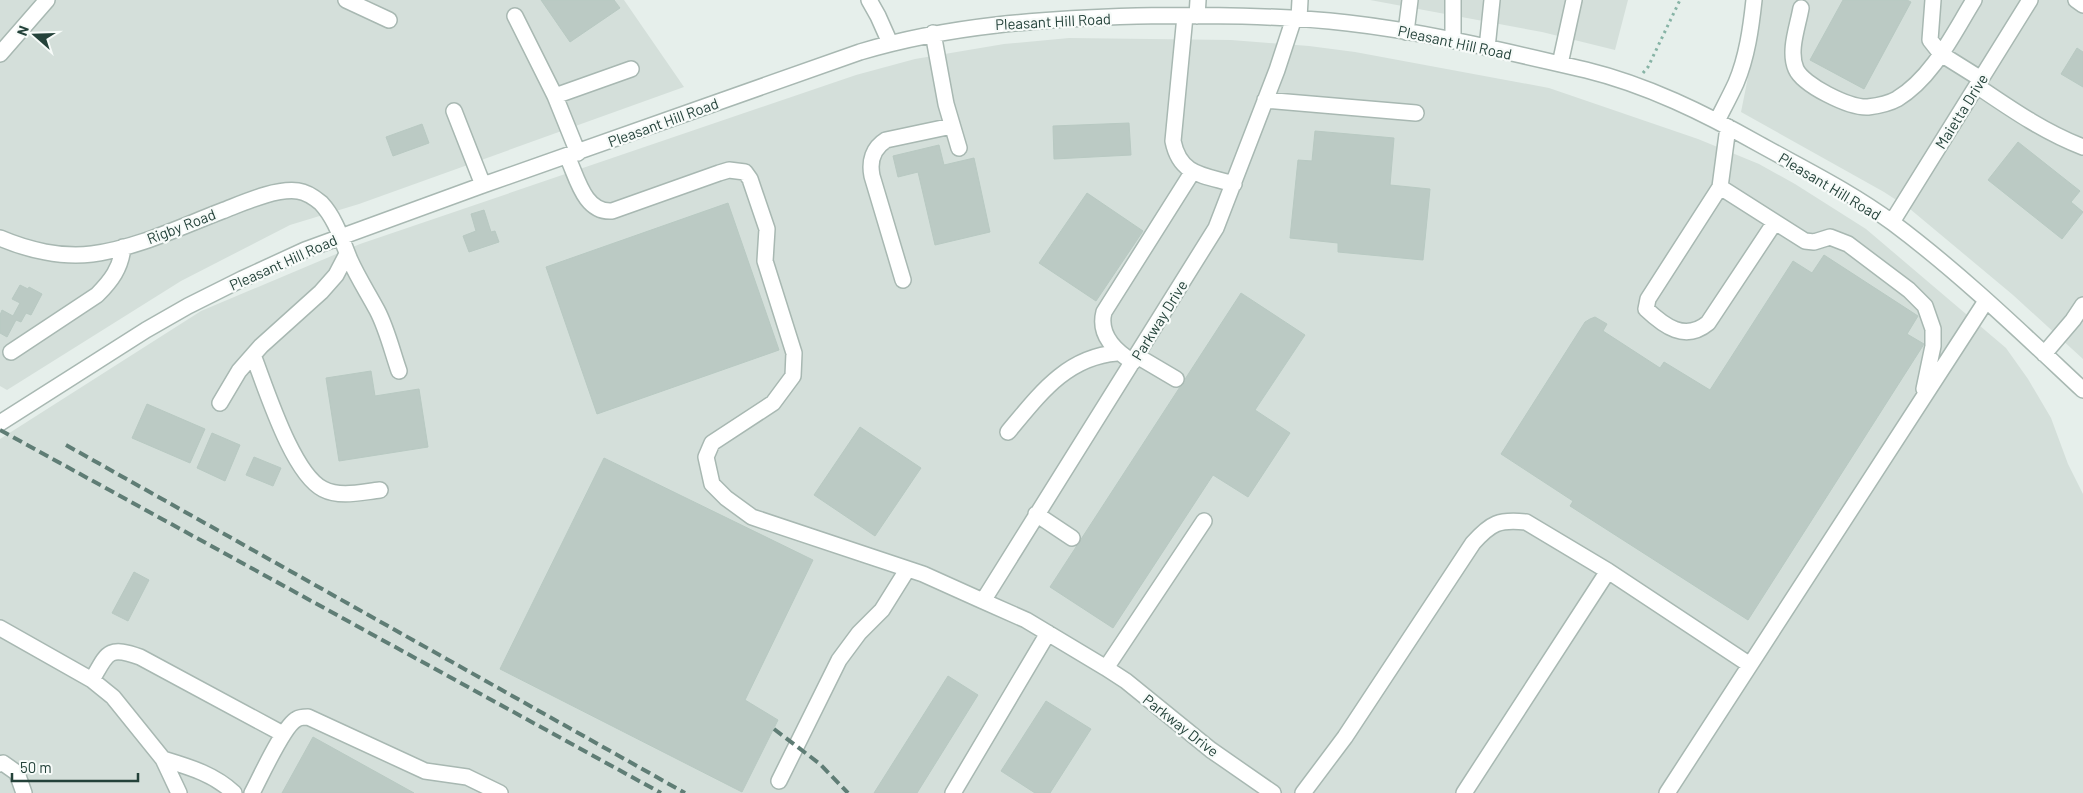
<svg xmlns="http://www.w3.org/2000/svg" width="2083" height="793" viewBox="0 0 2083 793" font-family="Barlow,sans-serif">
<rect width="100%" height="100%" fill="#e6efeb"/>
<path fill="#d4dfda" d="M0,0H624L684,87L359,204L290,225L181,281L7,390L0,386Z
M1370,0H1628L1615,50L1542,32Z
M1760,0H2083V359L2013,295L1910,209L1884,192L1741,112L1757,32Z
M1069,38L1231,40L1309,46L1355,52L1549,88L1698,139L1759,164L1795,184L1866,229L2006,348L2028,379L2051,418L2068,464L2083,494V793H0V439L201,311L360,244L856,75L915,59L1004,44Z"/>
<path fill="#bbcac4" stroke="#b8c9c2" d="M541,0H614L620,8L570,42Z
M1843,0H1907L1911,2L1864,89L1810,60Z
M2077,48L2083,52V87L2061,74Z
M1129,123L1131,155L1054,159L1053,126Z
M422,124L429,143L393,156L386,137Z
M1315,131L1394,138L1390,185L1430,189L1423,260L1338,252V243L1290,238L1298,160L1312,161Z
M2018,142L2080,191L2071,202L2083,212L2062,239L1988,180Z
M939,145L944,165L974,158L990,232L935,245L918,172L898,177L893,156Z
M1087,193L1143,231L1096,301L1039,263Z
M728,203L779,350L597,414L546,267Z
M484,210L491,232L495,231L499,242L469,252L463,236L476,231L471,214Z
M1824,255L1918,316L1907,334L1924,344L1748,620L1570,506L1573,501L1501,454L1585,322L1590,319L1595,317L1607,324L1603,331L1660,368L1664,362L1710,390L1793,261L1812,273Z
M20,285L28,289L29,287L42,294L31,315L26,313L21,322L16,320L7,337L0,333V315L2,310L13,316L20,303L12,299Z
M1241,293L1305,335L1255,410L1290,433L1248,497L1213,475L1113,628L1050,587Z
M371,371L375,396L419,389L428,447L339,461L326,378Z
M147,404L205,429L190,463L132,438Z
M860,427L921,468L875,536L814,495Z
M212,433L240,445L225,481L197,468Z
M254,457L281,468L273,486L246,475Z
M604,458L813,560L745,700L778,720L742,792L500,669Z
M134,572L149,580L128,621L112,613Z
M948,676L978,695L917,793H874Z
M1046,701L1091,729L1050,793H1035L1001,771Z
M313,737L414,793H282Z"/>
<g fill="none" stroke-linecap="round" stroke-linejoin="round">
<g stroke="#a8b8b2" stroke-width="18">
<path id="minor" d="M346,0L389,20
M869,0L878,16L890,43
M1453,0V41
M1933,0L1930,40L1941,54L1981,79
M2076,0L2083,5
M1801,8C1798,26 1788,51 1796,69C1803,85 1849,108 1868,107C1876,106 1890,103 1897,99C1933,77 1953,34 1974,0
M515,16L555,96L578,153
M1185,16L1173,141C1180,176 1204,175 1234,184
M1197,16L1198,0
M1299,18L1300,0
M1406,32L1410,0
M933,33L946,104L959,148
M1487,48L1492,0
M0,54L47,0
M1560,64L1574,0
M1977,86C2011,109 2044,132 2083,147
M555,96L631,69
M1265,100L1416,113
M454,111L483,185
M1717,121C1723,109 1730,96 1736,83C1747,57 1751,28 1754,0
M567,156C577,177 584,213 612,211L719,173L729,170L745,172L750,179L767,229L765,261L794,353L793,376L773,403L712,443L706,457L712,484L726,498L752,517L923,574L983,601
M1720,187L1775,222L1708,323C1685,342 1664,326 1646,309L1648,299L1720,187L1728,127
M1775,222L1805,241L1814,242L1830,237L1848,244L1909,290L1925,306L1933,329V346L1924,389
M1892,222L2030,0
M0,238C28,250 62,258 92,254C137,248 180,227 222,211C243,203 275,188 298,191C306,192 315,198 321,203C336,219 342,241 350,260C358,278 368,293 377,310C387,329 392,351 399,371
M903,280L872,176C869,161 873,148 886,140L952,126
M11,352L97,295C111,281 121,268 123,247
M2044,354L2073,320L2083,305
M253,355C266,388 292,473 323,489C340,498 362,492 380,490
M1137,356L1176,379
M1133,362C1115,351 1098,335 1104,312L1193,171
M220,403L239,371L261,346L321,292L336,275L347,254
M0,423L146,330L188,306L242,279L305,250L483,185L860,52C950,25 1042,19 1137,16C1207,15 1278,15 1348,23C1428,32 1507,52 1586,70C1647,85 1704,113 1759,144C1804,169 1851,192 1893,223C1960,273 2022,333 2083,390
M1008,432C1039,395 1066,357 1117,353
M1036,514L1072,538
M0,628L92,680L113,697L163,759L179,793
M1106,668L1204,521
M92,680C107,654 107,645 140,657L283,734
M163,759C189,767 214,774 234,793
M0,764L3,763L17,773L24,793
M779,781L839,660L859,633L882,610L907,570
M252,793C260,778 284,725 297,719C300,717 305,717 308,717L425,771L467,777L500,793
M953,793L1048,633
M1273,793L1211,750L1126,681L1106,668L1026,620L983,601L1216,228L1277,70L1294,18
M1303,793L1345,737L1473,543C1491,523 1499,519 1526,522L1608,571L1750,665
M1464,793L1608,571
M1667,793L1986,301"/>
</g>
<path stroke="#86b3a5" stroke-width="3" stroke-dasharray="2.5 4" stroke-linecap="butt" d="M1643,73L1648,67L1680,0"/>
<use href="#minor" stroke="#fff" stroke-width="15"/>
<path stroke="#5f7d75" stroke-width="4" stroke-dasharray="10 5" stroke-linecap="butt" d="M0,430L661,793
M66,445L685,793
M774,729L820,764L848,793"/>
</g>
<g text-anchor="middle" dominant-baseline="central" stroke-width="4.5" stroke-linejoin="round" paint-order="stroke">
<g font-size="15" fill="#24423a" stroke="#f7fbf9">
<text transform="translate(1053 21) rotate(-3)">Pleasant Hill Road</text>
<text transform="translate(1455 42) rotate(12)">Pleasant Hill Road</text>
<text transform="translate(1961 111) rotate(-58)">Maietta Drive</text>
<text transform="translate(663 122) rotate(-20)">Pleasant Hill Road</text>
<text transform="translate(1830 186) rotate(31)">Pleasant Hill Road</text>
<text transform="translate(181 226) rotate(-21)">Rigby Road</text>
<text transform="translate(283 262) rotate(-24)">Pleasant Hill Road</text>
<text transform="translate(1159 320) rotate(-58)">Parkway Drive</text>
<text transform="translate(1181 725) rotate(38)">Parkway Drive</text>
</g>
</g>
<g transform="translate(35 35) rotate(290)" stroke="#f7fbf9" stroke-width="4" paint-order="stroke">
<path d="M0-4L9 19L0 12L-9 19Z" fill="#24423a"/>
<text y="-8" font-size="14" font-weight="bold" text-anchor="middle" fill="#24423a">N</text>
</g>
<path d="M12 773v8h126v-8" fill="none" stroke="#24423a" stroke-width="2.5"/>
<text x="20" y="773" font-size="15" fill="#24423a" stroke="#f7fbf9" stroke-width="4" paint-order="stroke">50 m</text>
</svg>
